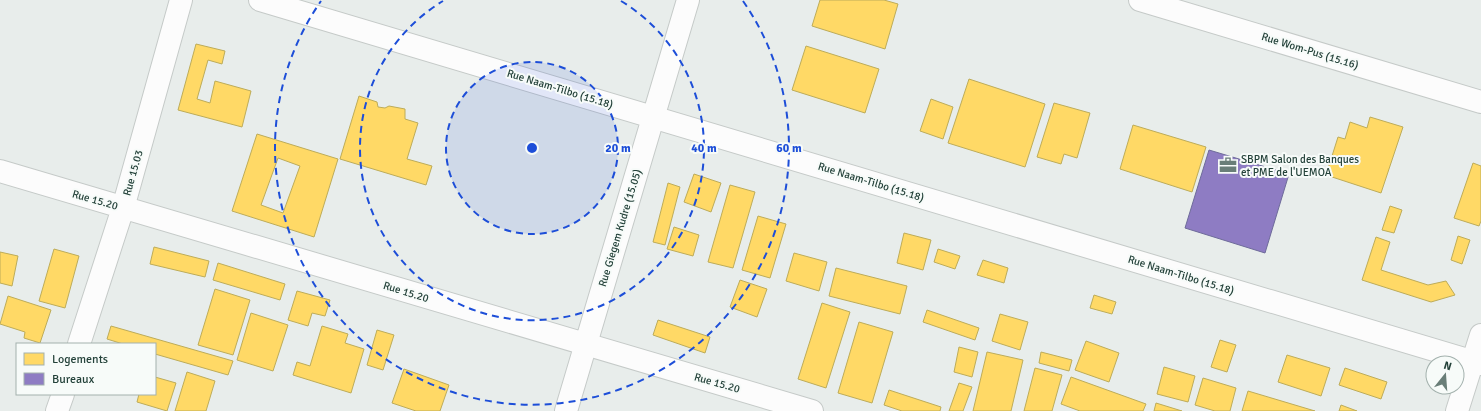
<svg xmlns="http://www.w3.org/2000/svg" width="1481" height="411" viewBox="0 0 1481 411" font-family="Signika,sans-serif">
<rect width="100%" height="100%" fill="#e8edeb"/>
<path fill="#ffd966" stroke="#bdac59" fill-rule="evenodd" d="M820,0H884L898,4L885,49L812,26Z
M196,44L225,51L222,64L208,60L197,99L210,103L215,81L251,91L242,127L178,110Z
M806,46L879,69L865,113L792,90Z
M969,79L1045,104L1025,167L948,143Z
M359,96L377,102L378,107L385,108L389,106L405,109V119L418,123L407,159L432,166L426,185L340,159Z
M931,99L953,107L943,139L920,131Z
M1054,103L1090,113L1077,158L1064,154L1061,164L1037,157Z
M1370,117L1403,127L1381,193L1326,175L1338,137L1345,139L1350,122L1367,128Z
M1133,125L1206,147L1192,192L1120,169Z
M257,134L338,159L314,237L232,211ZM278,158L300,166L283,213L261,205Z
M1473,163L1481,166V221L1479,226L1454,218Z
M694,174L721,183L711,212L684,202Z
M668,183L680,187L665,245L653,242Z
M730,185L755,192L733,268L708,262Z
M1390,206L1402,210L1394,233L1382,230Z
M758,216L786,224L770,278L742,270Z
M674,227L699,235L693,256L667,249Z
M904,233L931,240L923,270L897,263Z
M1458,236L1470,240L1462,264L1451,260Z
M1376,237L1390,242L1381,270L1428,285L1446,281L1455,295L1431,302L1362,280Z
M154,247L209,261L205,277L150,264Z
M54,249L79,256L65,308L39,301Z
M938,249L960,256L955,269L934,262Z
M0,252L18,256L12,286L0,283Z
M794,253L827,262L819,291L786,281Z
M983,260L1008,268L1004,283L977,275Z
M218,263L285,284L280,300L213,280Z
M836,268L907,286L900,314L829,296Z
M740,280L767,289L757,317L730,307Z
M215,289L250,300L233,355L198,345Z
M297,291L330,300L325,316L312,313L308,326L288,320Z
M1094,295L1116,302L1112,314L1090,308Z
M8,296L51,310L40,343L24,338L25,332L0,324Z
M822,303L850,312L826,388L798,379Z
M927,310L979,328L975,340L923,322Z
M251,313L288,325L273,371L237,360Z
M1000,314L1028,322L1020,350L992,341Z
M658,320L710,337L705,353L653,335Z
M859,322L893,332L872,403L838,393Z
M111,326L233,361L228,375L155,354V344H123L107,339Z
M322,326L348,334L345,343L364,349L351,393L293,375L297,362L310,366Z
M377,330L394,335L383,370L367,365Z
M1220,340L1236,345L1227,372L1211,367Z
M1086,341L1119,353L1109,382L1075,370Z
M959,347L978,352L972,377L954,372Z
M987,352L1023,360L1011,411H973Z
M1041,352L1072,360L1069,371L1039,363Z
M1287,355L1330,368L1321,396L1278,382Z
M1164,367L1195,376L1188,402L1157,394Z
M1035,368L1062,375L1052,411H1024Z
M1345,368L1387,382L1381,399L1339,385Z
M404,369L449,385L440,411H416L392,403Z
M187,372L215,381L206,411H175Z
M155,377L176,383L167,411L137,402L139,394H155Z
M1071,377L1146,404L1143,411H1080L1061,404Z
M1203,378L1236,388L1230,411H1215L1195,405Z
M959,383L972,387L963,411H949Z
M889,390L941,407L940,411H902L884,405Z
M1248,391L1315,411H1242Z
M1156,403L1182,411H1154Z
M1341,405L1357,411H1339Z"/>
<path fill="#8e7cc3" stroke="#6e6b9a" d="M1209,150L1289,174L1265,253L1185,228Z"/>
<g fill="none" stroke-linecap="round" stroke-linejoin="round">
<g stroke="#c5cac8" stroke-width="24">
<path id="minor" d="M260,0L1481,364
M1140,0L1481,102
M0,171L812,411
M79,344L123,208L181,0
M57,411L63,394
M566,411L688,0
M1457,411L1481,335"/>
</g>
<use href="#minor" stroke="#fcfcfc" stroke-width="22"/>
</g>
<circle cx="532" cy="148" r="86" fill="#1d4ed8" fill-opacity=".12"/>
<g fill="none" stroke="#1d4ed8" stroke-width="2" stroke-dasharray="7 5">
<circle cx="532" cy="148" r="86"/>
<path d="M621 1A172 172 0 1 1 443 1"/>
<path d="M743 1A257 257 0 1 1 321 1"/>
</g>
<defs>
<g id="office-bare" transform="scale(1.38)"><path d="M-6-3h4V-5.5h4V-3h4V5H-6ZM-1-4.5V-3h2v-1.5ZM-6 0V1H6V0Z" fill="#697e78" stroke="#f7fbf9" stroke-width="2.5" paint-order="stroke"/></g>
</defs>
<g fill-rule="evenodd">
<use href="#office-bare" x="1228" y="165"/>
</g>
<g text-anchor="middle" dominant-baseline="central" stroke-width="4" stroke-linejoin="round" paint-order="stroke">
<g font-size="11" fill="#24423a" stroke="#f7fbf9">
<text transform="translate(1310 51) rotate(17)">Rue Wom-Pus (15.16)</text>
<text transform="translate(560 89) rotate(17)">Rue Naam-Tilbo (15.18)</text>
<text transform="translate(133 173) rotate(-74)">Rue 15.03</text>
<text transform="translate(871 182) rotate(17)">Rue Naam-Tilbo (15.18)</text>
<text transform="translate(95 200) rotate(16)">Rue 15.20</text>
<text transform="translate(620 228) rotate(-73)">Rue Giegem Kudre (15.05)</text>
<text transform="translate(1181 275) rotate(17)">Rue Naam-Tilbo (15.18)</text>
<text transform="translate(406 292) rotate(17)">Rue 15.20</text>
<text transform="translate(717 383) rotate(16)">Rue 15.20</text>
</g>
<g font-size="11" fill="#24423a" stroke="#f7fbf9" text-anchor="start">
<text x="1241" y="159">SBPM Salon des Banques<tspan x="1241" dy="13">et PME de l'UEMOA</tspan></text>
</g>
</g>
<circle cx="532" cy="148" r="6" fill="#1d4ed8" stroke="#f7fbf9" stroke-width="2"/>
<g font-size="12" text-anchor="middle" font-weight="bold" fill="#1d4ed8" stroke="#f7fbf9" stroke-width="4" stroke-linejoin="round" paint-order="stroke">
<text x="618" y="152">20 m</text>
<text x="704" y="152">40 m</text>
<text x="789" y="152">60 m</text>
</g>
<rect x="16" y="343" width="140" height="52" fill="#f7fbf9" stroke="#a3b1ad"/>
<rect x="24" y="353" width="20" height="12" fill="#ffd966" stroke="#a3b1ad"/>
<text x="52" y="363" font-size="12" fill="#24423a">Logements</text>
<rect x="24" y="373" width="20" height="12" fill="#8e7cc3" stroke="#a3b1ad"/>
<text x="52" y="383" font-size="12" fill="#24423a">Bureaux</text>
<g transform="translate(1445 375) rotate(17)"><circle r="19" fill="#f7fbf9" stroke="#a3b1ad"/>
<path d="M0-3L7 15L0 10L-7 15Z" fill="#697e78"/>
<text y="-6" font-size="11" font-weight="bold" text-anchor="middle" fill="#24423a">N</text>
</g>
</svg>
